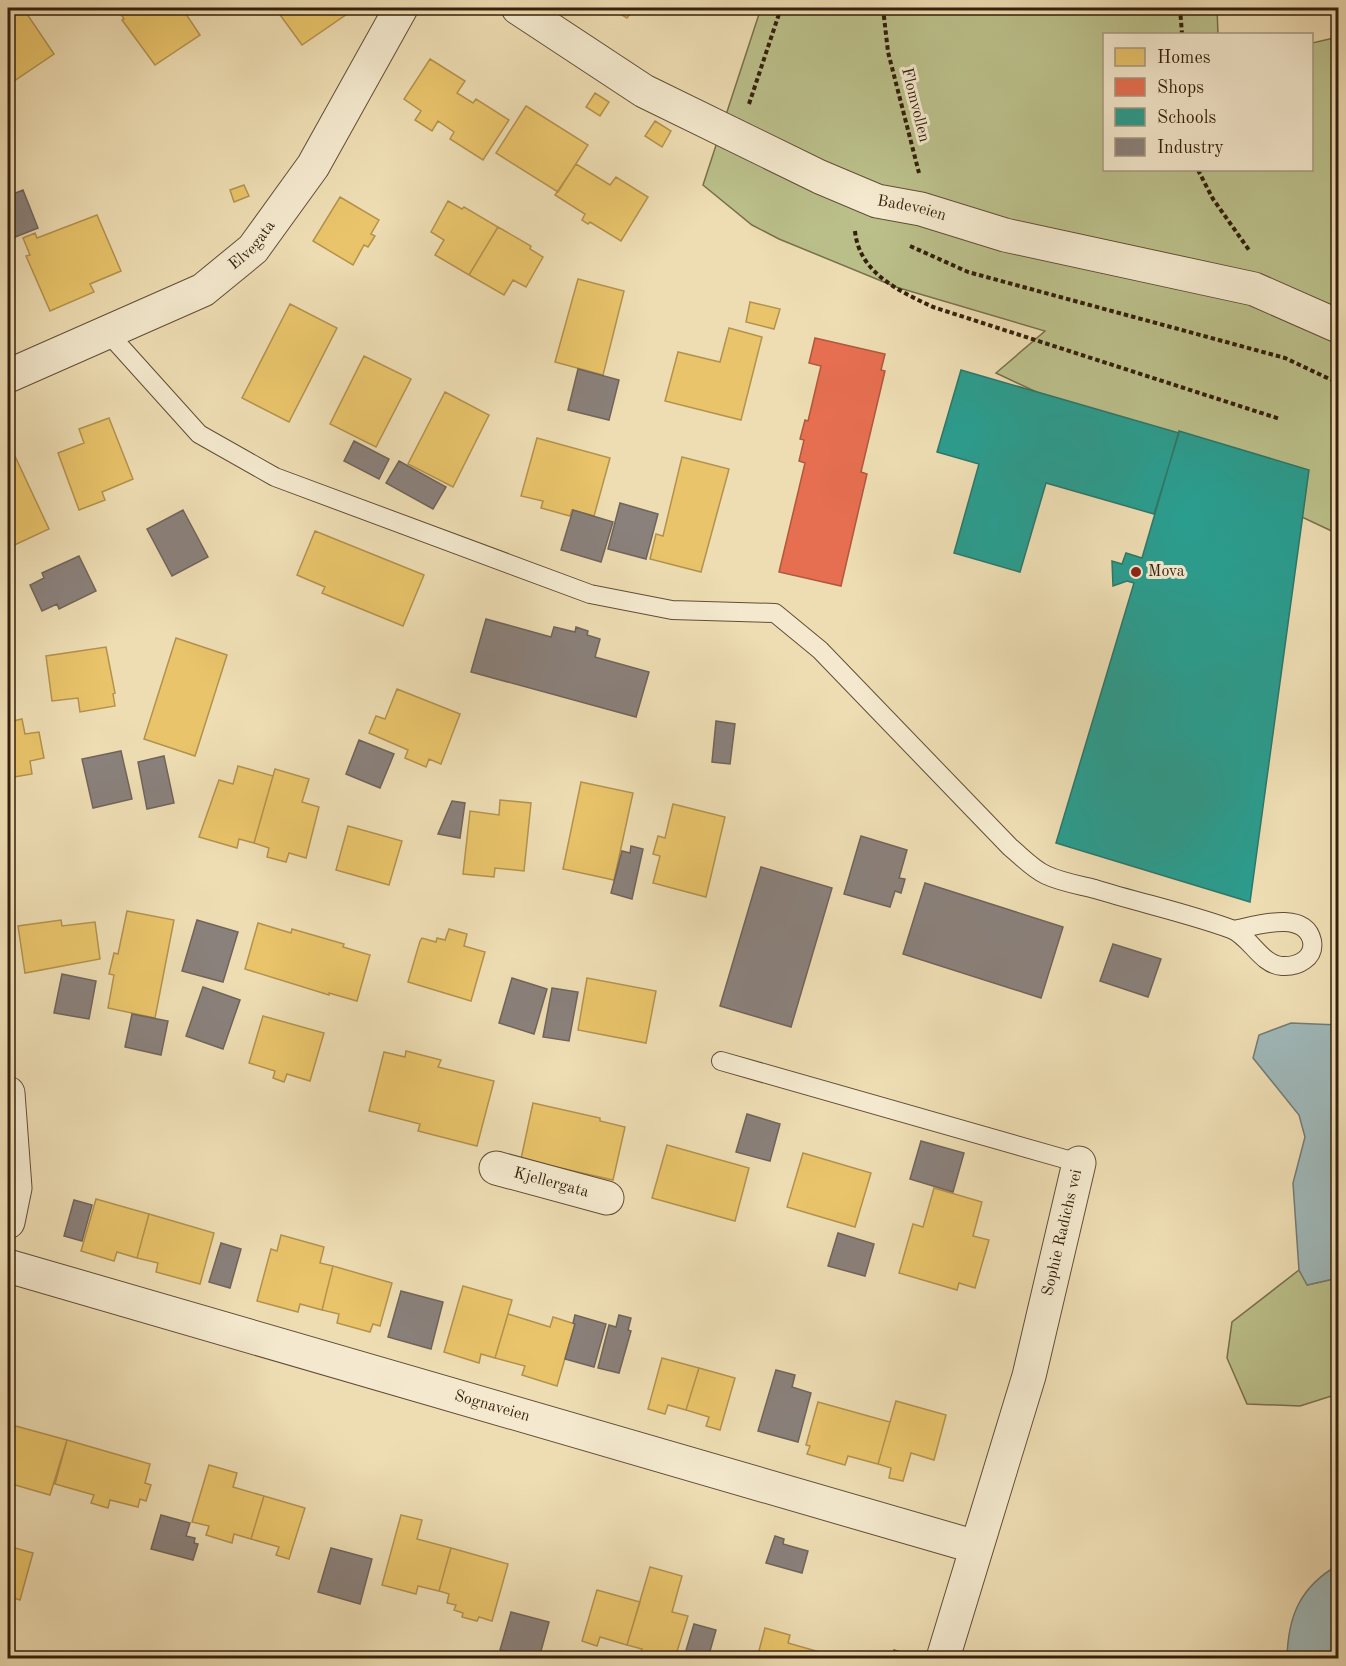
<svg xmlns="http://www.w3.org/2000/svg" width="1346" height="1666" viewBox="0 0 1346 1666" font-family="'Old Standard TT',serif">
<rect width="100%" height="100%" fill="#eeddb3"/>
<filter id="stains"><feTurbulence type="fractalNoise" baseFrequency=".00333" numOctaves="4"/><feColorMatrix values="0 0 0 0 .2 0 0 0 0 .09 0 0 0 0 .02 0 0 0 .5 -.17"/></filter>
<radialGradient id="worn" r=".72"><stop offset=".6" stop-color="#630" stop-opacity="0"/><stop offset="1" stop-color="#630" stop-opacity=".3"/></radialGradient>
<path fill="#bbc08b" stroke="#78704c" stroke-width="1.5" d="M761,8H1217L1218,34H1104V170H1312V43L1338,37V243L1336,245L1338,256V534L996,373L1045,331L896,287L779,239L752,225L703,185Z
M1299,1270L1308,1285L1338,1278V1394L1300,1406L1247,1404L1227,1358L1232,1322Z"/>
<path fill="#9fb8b9" stroke="#747b74" stroke-width="1.5" d="M1291,1023L1338,1025V1278L1307,1285L1299,1270L1293,1183L1305,1137L1299,1115L1253,1058L1259,1035Z
M1338,1565V1658H1287C1288,1616 1300,1587 1338,1565Z"/>
<path fill="#e9c46a" stroke="#b3924e" stroke-width="1.5" d="M8,8H23L54,54L8,85Z
M117,8H182L200,35L155,65L122,20L124,19Z
M275,8H343L347,14L302,45Z
M600,8H634L627,18L613,10L610,14Z
M430,59L465,81L457,93L473,103L476,99L509,120L483,160L450,139L454,132L438,121L432,131L415,120L421,111L404,99Z
M595,93L609,102L600,116L586,107Z
M526,106L588,145L558,192L496,153Z
M655,121L671,131L662,147L645,136Z
M576,164L610,185L616,177L648,197L621,241L590,222L588,224L582,220L585,214L555,195Z
M244,185L249,196L234,202L230,190Z
M340,197L379,220L371,234L375,236L368,247L364,245L353,265L313,241Z
M448,201L462,209L464,207L498,227L469,275L435,255L444,240L431,232Z
M97,215L121,271L90,284L94,292L50,311L26,256L30,255L23,238L35,233L37,238Z
M498,227L531,246L530,249L543,257L526,287L513,280L504,295L469,275Z
M578,279L624,291L603,375L555,362Z
M750,302L780,309L774,329L746,322Z
M290,304L337,328L289,422L242,398Z
M729,328L762,337L741,420L665,401L678,352L720,362Z
M364,356L411,379L376,447L330,424Z
M445,392L489,415L453,487L408,464Z
M109,418L133,479L102,492L105,500L79,510L58,453L84,443L79,429Z
M537,438L610,458L594,516L572,510L570,516L541,508L543,501L521,496Z
M8,453L9,457L14,454L49,529L8,548Z
M682,457L729,469L701,572L650,559L656,534L663,536Z
M315,531L424,575L403,626L322,593L325,587L297,575Z
M176,638L227,655L195,756L144,739Z
M106,647L115,693L113,694L115,706L80,712L78,698L52,701L46,656Z
M397,689L460,714L441,764L429,759L426,767L405,758L408,750L369,733L376,716L385,719Z
M22,719L25,734L39,732L44,758L30,761L32,774L8,778V722Z
M238,766L273,776L254,843L239,839L237,848L199,837L219,780L233,784Z
M275,769L309,779L302,802L319,807L306,858L289,853L286,862L267,857L269,848L254,843Z
M581,782L633,793L614,880L563,869Z
M500,800L531,803L524,871L495,868L494,877L463,874L470,811L499,815Z
M673,804L725,817L706,897L653,883L660,856L653,854L658,836L665,838Z
M348,826L402,841L389,885L336,870Z
M127,911L174,920L155,1018L108,1008L114,975L109,974L114,953L118,954Z
M61,920L62,926L95,922L100,959L25,973L18,926Z
M258,923L291,933L292,929L344,944L343,947L370,955L357,1001L329,993V995L245,969Z
M449,929L467,934L464,946L485,952L471,1001L408,982L420,941L422,938L436,942L437,938L445,940Z
M587,978L656,991L646,1043L578,1030Z
M263,1016L324,1033L310,1081L287,1074L284,1082L273,1078L275,1071L249,1063Z
M406,1051L441,1060L438,1067L494,1081L477,1146L418,1131L420,1124L369,1111L384,1052L405,1057Z
M533,1103L600,1118V1121L625,1127L613,1180L521,1159Z
M667,1145L749,1168L735,1221L652,1198Z
M803,1153L871,1173L855,1227L787,1207Z
M934,1188L982,1202L973,1236L989,1240L975,1288L959,1283L957,1290L899,1273L913,1224L923,1227Z
M96,1199L149,1214L137,1258L117,1252L114,1261L81,1251Z
M149,1214L214,1233L200,1284L156,1272L158,1263L137,1258Z
M281,1235L324,1247L320,1263L333,1266L322,1310L300,1304L298,1312L257,1301L271,1249L277,1251Z
M333,1266L392,1283L380,1326L373,1324L370,1332L337,1323L339,1314L322,1310Z
M463,1286L512,1300L495,1358L481,1354L479,1363L444,1352Z
M508,1314L550,1327L553,1317L575,1324L557,1386L522,1375L525,1366L495,1358Z
M662,1358L699,1368L686,1410L668,1405L665,1414L648,1409Z
M699,1368L735,1378L720,1430L706,1426L709,1417L686,1410Z
M896,1401L946,1415L934,1460L911,1453L903,1481L889,1478L891,1468L878,1464Z
M818,1402L890,1422L878,1464L848,1456L845,1465L807,1454L810,1446L806,1445Z
M12,1425L67,1440L50,1495L8,1483V1439Z
M67,1440L150,1464L145,1483L151,1485L146,1501L140,1499L138,1507L110,1500L108,1508L91,1503L94,1495L55,1484Z
M209,1465L237,1473L233,1487L264,1496L251,1539L234,1534L232,1543L206,1535L209,1526L192,1522Z
M264,1496L305,1508L289,1559L276,1555L279,1547L251,1539Z
M401,1515L422,1520L417,1539L451,1548L439,1591L418,1586L416,1594L382,1585Z
M8,1546L33,1553L20,1600L8,1596Z
M451,1548L508,1564L492,1621L479,1617L477,1621L462,1617L463,1613L454,1610L456,1605L447,1603L449,1594L439,1591Z
M650,1567L682,1576L672,1612L688,1616L675,1658H639L642,1649L627,1645Z
M597,1590L640,1602L627,1645L600,1637L597,1646L582,1641Z
M765,1628L790,1635L788,1643L823,1653L821,1658H757Z"/>
<path fill="#e76f51" stroke="#b1573c" stroke-width="1.5" d="M815,338L885,354L881,370L885,371L861,472L867,474L841,586L779,572L805,463L799,461L804,440L800,439L805,420L808,421L821,366L809,363Z"/>
<path fill="#2a9d8f" stroke="#2d7768" stroke-width="1.5" d="M961,370L1179,433L1154,514L1046,483L1020,572L954,553L979,464L937,452Z
M1179,431L1309,470L1250,902L1056,843L1134,583L1127,581L1113,586L1112,561L1122,564L1126,553L1142,558Z"/>
<path fill="#8a817c" stroke="#70645a" stroke-width="1.5" d="M23,190L38,228L8,240V196Z
M578,369L619,380L609,420L568,410Z
M354,441L389,459L379,479L344,461Z
M399,461L446,487L433,509L386,483Z
M620,503L658,514L646,559L608,549Z
M183,510L208,557L172,576L147,529Z
M573,510L613,522L601,562L561,550Z
M79,556L96,591L59,609L57,604L42,611L30,585L44,578L42,573Z
M486,619L551,637L554,627L575,632L576,627L588,631L587,635L600,639L595,657L649,672L636,717L471,672Z
M716,721L735,724L730,764L712,762Z
M359,740L394,754L380,788L346,774Z
M121,751L132,799L93,808L82,759Z
M164,756L174,803L147,809L138,762Z
M452,801L465,803L460,838L438,834Z
M861,836L907,850L899,878L905,879L901,893L895,891L890,907L844,894Z
M631,846L643,849L632,899L611,893L622,851L630,853Z
M761,867L832,888L791,1027L720,1006Z
M925,883L1063,927L1041,998L903,954Z
M197,920L238,932L223,982L182,971Z
M1113,944L1161,959L1148,997L1100,981Z
M62,974L96,981L89,1019L54,1013Z
M512,978L547,989L534,1034L499,1023Z
M203,987L240,1000L223,1049L186,1036Z
M552,988L578,992L569,1041L543,1037Z
M132,1014L168,1021L161,1055L125,1047Z
M747,1114L780,1124L770,1161L736,1152Z
M921,1141L964,1153L953,1192L910,1179Z
M74,1200L92,1205L82,1241L64,1236Z
M838,1233L874,1244L865,1276L828,1266Z
M221,1243L241,1249L230,1288L209,1282Z
M401,1291L443,1302L431,1349L388,1337Z
M575,1315L606,1324L594,1367L565,1359L575,1324L573,1323Z
M619,1315L631,1318L628,1330L631,1331L619,1373L598,1368L609,1325L616,1327Z
M776,1370L795,1375L792,1387L811,1393L798,1442L758,1431Z
M161,1515L190,1523L186,1536L195,1538L194,1543L198,1544L193,1560L151,1549Z
M775,1536L784,1539L783,1544L808,1551L802,1573L766,1563Z
M331,1548L372,1559L360,1604L318,1592Z
M511,1612L549,1622L539,1658L500,1650Z
M694,1624L716,1630L708,1658L684,1657Z
M894,1650L915,1656L914,1658H892Z"/>
<g fill="none" stroke-linecap="round" stroke-linejoin="round">
<g stroke="#624e36" stroke-width="20">
<path id="lane" d="M108,333L199,434L275,477L590,594L672,610L775,613L820,650L1010,847C1021,856 1033,869 1046,875C1061,882 1079,885 1095,889C1140,903 1187,913 1231,929C1250,936 1261,965 1282,966C1298,967 1315,958 1312,941C1305,909 1255,926 1234,930
M721,1061L1079,1163"/>
</g>
<g stroke="#624e36" stroke-width="35">
<g id="street">
<path id="s1" d="M518,8L644,91L820,177L877,201L921,209L1005,235L1254,289L1338,326"/>
<path id="s2" d="M8,376L203,290L253,249L313,166L401,8"/>
<path d="M8,1093L15,1188L8,1222"/>
<path id="s3" d="M496,1168L607,1198"/>
<path id="s4" d="M8,1266L976,1547"/>
<path id="s5" d="M943,1658L1029,1376L1079,1163"/>
</g>
</g>
<path stroke="#341f0c" stroke-width="4" stroke-dasharray="4.5 3" stroke-linecap="butt" d="M883,8L888,52L919,173
M1180,8L1182,34
M749,104L781,8
M1198,170L1213,199L1249,250
M855,231C859,273 899,291 933,307L1280,419
M910,246L968,272L1285,358L1338,383"/>
<use href="#lane" stroke="#f4e9ce" stroke-width="18"/>
<use href="#street" stroke="#f4e9ce" stroke-width="33"/>
</g>
<circle fill="#8f2418" stroke="#f4e9ce" stroke-width="2" cx="1136" cy="572" r="6"/>
<g text-anchor="middle" dominant-baseline="central" stroke-width="6" stroke-linejoin="round" paint-order="stroke">
<g font-size="16" fill="#341f0c" stroke="#f4e9ce">
<text transform="translate(915 105) rotate(76)">Flomvollen</text>
<text stroke="none"><textPath href="#s1" startOffset="444">Badeveien</textPath></text>
<text stroke="none"><textPath href="#s2" startOffset="280">Elvegata</textPath></text>
<text stroke="none"><textPath href="#s3" startOffset="57">Kjellergata</textPath></text>
<text stroke="none"><textPath href="#s5" startOffset="442">Sophie Radichs vei</textPath></text>
<text stroke="none"><textPath href="#s4" startOffset="504">Sognaveien</textPath></text>
</g>
<g font-size="16" fill="#341f0c" stroke="#f4e9ce" text-anchor="start">
<text x="1148" y="572">Mova</text>
</g>
</g>
<rect width="1346" height="1666" fill="none" stroke="#eeddb3" stroke-width="30"/>
<rect x="9" y="9" width="1328" height="1648" fill="none" stroke="#341f0c" stroke-width="3"/>
<rect x="15" y="15" width="1316" height="1636" fill="none" stroke="#341f0c" stroke-width="1.5"/>
<rect x="1103" y="33" width="210" height="138" fill="#f4e9ce" stroke="#a79880" stroke-width="1.5"/>
<rect x="1115" y="48" width="30" height="18" fill="#e9c46a" stroke="#a79880" stroke-width="1.5"/>
<text x="1157" y="63" font-size="18" fill="#341f0c">Homes</text>
<rect x="1115" y="78" width="30" height="18" fill="#e76f51" stroke="#a79880" stroke-width="1.5"/>
<text x="1157" y="93" font-size="18" fill="#341f0c">Shops</text>
<rect x="1115" y="108" width="30" height="18" fill="#2a9d8f" stroke="#a79880" stroke-width="1.5"/>
<text x="1157" y="123" font-size="18" fill="#341f0c">Schools</text>
<rect x="1115" y="138" width="30" height="18" fill="#8a817c" stroke="#a79880" stroke-width="1.5"/>
<text x="1157" y="153" font-size="18" fill="#341f0c">Industry</text>
<rect width="100%" height="100%" filter="url(#stains)"/>
<rect width="100%" height="100%" fill="url(#worn)"/>
</svg>
